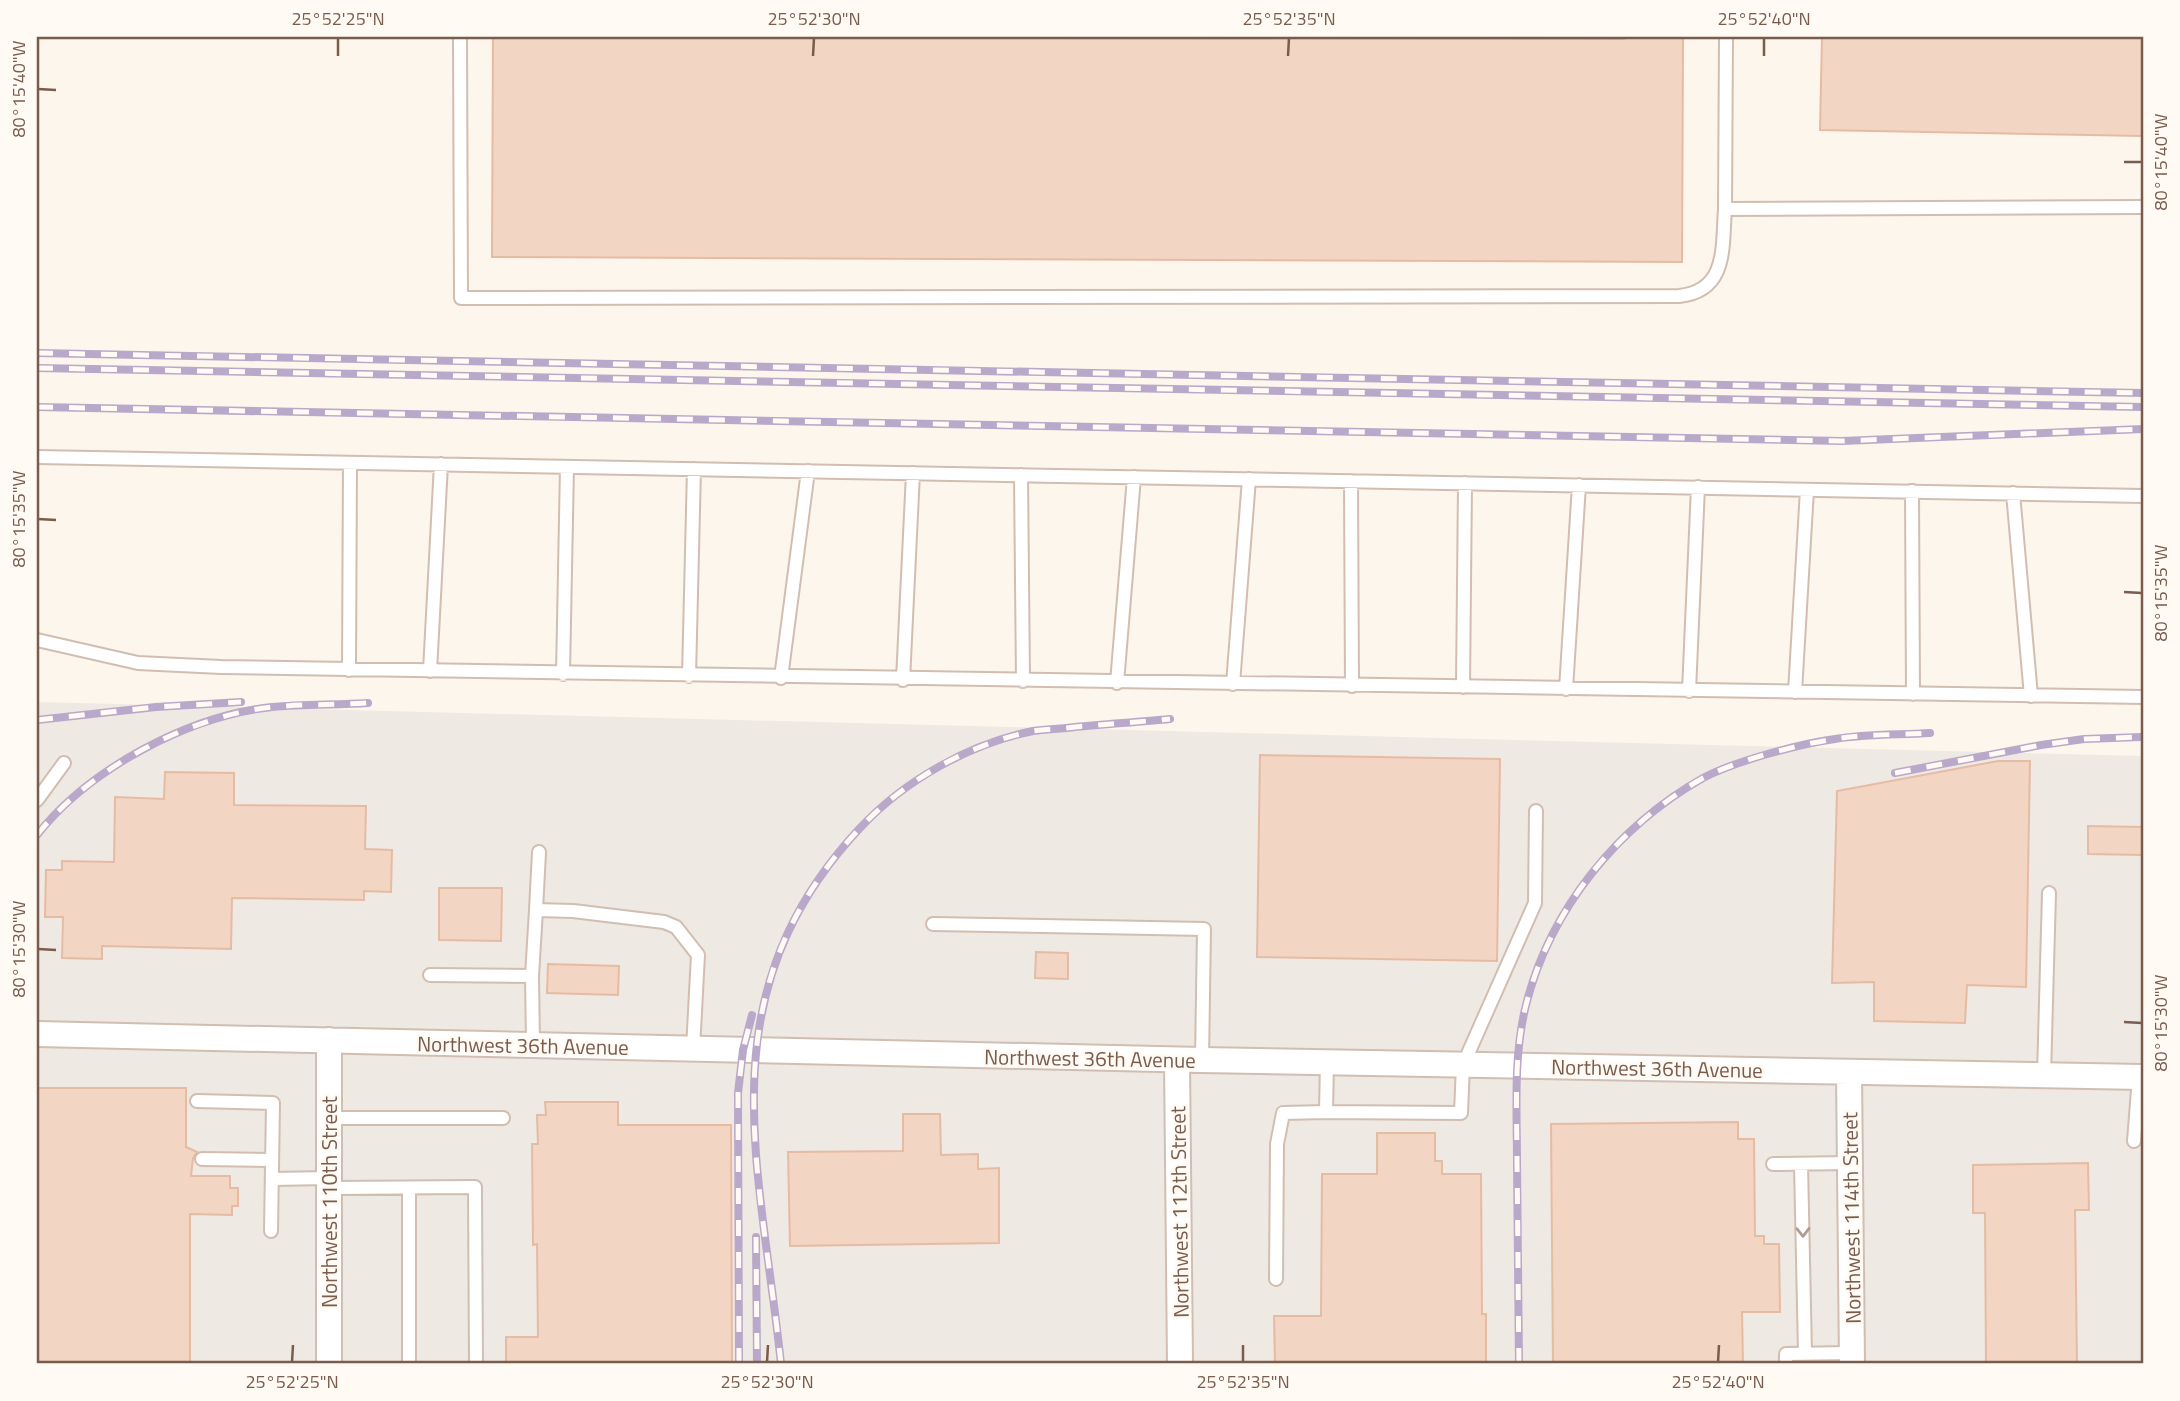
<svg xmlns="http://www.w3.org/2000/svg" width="2180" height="1401" viewBox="0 0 2180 1401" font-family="'Titillium Web',sans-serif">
<rect width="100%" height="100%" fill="#fdf6ec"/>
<path fill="#efe9e4" d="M37,702L2143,756V1364H37Z"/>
<path fill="#f3d5c3" stroke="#e6bba3" stroke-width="2" d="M493,37L1624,39V37H1683L1682,262L492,257Z
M1822,37H2143V136L1820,130Z
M1260,755L1500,759L1497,961L1257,957Z
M1998,761H2030L2026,987L1967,985L1965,1023L1874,1021V982L1832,983L1837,791Z
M165,772L234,773V805L366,806L365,849L392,850L391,892L364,891V900L232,898L231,949L102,946V959L62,958L63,917H45L46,870H62V861L114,862L115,797L164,799Z
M2088,826L2143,827V855L2088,854Z
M439,888H502L501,941L439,940Z
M1036,952L1068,953V979L1035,978Z
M548,964L619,966L618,995L547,993Z
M37,1088H186V1147L197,1152L193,1158L191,1176H230V1188H238V1206H232V1215L190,1214V1364H37Z
M545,1102H618V1125H731L732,1364H506V1337H538L537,1244L533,1245L532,1144H538L537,1115H546Z
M903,1114H940L941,1155L978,1154V1169L999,1168V1243L790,1246L788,1152L903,1151Z
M1738,1122V1139H1754L1755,1236H1764V1244H1779L1780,1312H1742L1743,1364H1553L1551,1124Z
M1377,1133H1435V1161H1442V1174H1481L1482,1314H1486V1364H1275L1274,1316H1321L1322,1174H1377Z
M2088,1163L2089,1210H2075L2077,1364H1986L1985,1213H1973V1165Z"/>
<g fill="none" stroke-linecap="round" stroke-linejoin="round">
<g stroke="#d1beb0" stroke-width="16">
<path id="service" d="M460,37L461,298L1679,296C1728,291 1722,247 1725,209
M1726,37L1725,209L2143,207
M37,457L2143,496
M1021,475L1023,681
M1351,481L1352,686
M1912,491L1913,694
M2013,493L2031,696
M37,640L138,663L221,667L2143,697
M349,670L350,463
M430,671L441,464
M563,674L567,467
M689,676L694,469
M781,678L808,471
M903,680L913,473
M1117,683L1134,477
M1233,684L1249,479
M1463,687L1465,483
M1566,689L1579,485
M1689,691L1698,487
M1795,692L1807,490
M37,800L64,763
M536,910L539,852
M933,924L1204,929L1202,1060
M430,975L532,976L533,1045
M532,976L536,910L573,911L664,922L676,927L698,955L693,1049
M2044,1075L2049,893
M197,1101L273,1103L271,1231
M1326,1112L1461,1113L1463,1065L1535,903L1536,811
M329,1118H503
M2134,1141L2139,1077
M202,1159L272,1160
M1773,1164L1850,1163
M1801,1164L1805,1354
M272,1179L329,1178
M329,1188L475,1187L476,1364
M1276,1279L1277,1144L1283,1113L1326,1112L1327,1063
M409,1364V1188
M1786,1364V1354L1852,1353"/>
</g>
<g stroke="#d1beb0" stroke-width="28">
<path id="minor" d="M37,1034L1202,1060L2143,1077
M329,1040V1364
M1177,1060L1180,1364
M1849,1072L1852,1364"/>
</g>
<use href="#service" stroke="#fff" stroke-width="12"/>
<use href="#minor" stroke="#fff" stroke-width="24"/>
<g stroke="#b9a8c9" stroke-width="8">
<path id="rail" d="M37,353L2143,393
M37,368L2143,407
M37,407L1842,441L2143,429
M37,720L156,707L241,702
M1895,773L2041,745L2084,739L2141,737
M37,835C89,769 188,716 272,707C303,704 336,705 368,703
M756,1237L757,1364
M739,1364L738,1093L743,1050L752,1015
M781,1364C760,1162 704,995 860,828C905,780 969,744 1033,731C1047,729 1061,729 1075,727C1107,724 1138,722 1170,719
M1519,1364C1518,1297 1518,1230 1517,1163C1517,1111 1513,1057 1526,1005C1550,909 1618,826 1703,778C1735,761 1799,744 1835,739C1866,734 1899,735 1930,733"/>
</g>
<use href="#rail" stroke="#fffaf3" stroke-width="5" stroke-dasharray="16" stroke-linecap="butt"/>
</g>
<defs><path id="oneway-chevron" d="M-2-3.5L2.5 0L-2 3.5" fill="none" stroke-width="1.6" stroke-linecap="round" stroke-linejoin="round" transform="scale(1.75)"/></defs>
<use stroke="#af9d94" href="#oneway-chevron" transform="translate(1803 1232) rotate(89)"/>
<path fill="none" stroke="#7a5c4d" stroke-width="2.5" d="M338,56V38M813,56L814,38M1288,56L1289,38M1764,56V38M38,89L56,90M2124,162H2142M38,519L56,520M2124,592L2142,593M38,949L56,950M2124,1022L2142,1023M292,1362L293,1345M767,1362L768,1345M1243,1362V1345M1718,1362L1719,1345"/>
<g text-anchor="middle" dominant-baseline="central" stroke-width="5" stroke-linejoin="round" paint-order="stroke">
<g font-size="21" fill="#7a5c4d" stroke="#fffaf3">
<text transform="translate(523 1045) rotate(1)">Northwest 36th Avenue</text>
<text transform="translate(1090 1058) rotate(1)">Northwest 36th Avenue</text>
<text transform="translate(1657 1068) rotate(1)">Northwest 36th Avenue</text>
<text transform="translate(329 1202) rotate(-90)">Northwest 110th Street</text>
<text transform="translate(1179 1212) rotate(-91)">Northwest 112th Street</text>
<text transform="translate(1851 1218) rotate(-91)">Northwest 114th Street</text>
</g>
</g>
<rect width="2180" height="1401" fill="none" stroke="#fffaf3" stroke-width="77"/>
<rect x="38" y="38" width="2104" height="1324" fill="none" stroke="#7a5c4d" stroke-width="2.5"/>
<g font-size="18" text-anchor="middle" fill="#7a5c4d">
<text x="338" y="25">25°52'25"N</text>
<text x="814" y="25">25°52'30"N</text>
<text x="1289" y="25">25°52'35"N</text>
<text x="1764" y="25">25°52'40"N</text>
<text transform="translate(19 89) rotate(-90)" y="6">80°15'40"W</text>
<text transform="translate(2161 162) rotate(-90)" y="6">80°15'40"W</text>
<text transform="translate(19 519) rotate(-90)" y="6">80°15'35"W</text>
<text transform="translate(2161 593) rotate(-90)" y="6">80°15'35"W</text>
<text transform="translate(19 949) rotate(-90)" y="6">80°15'30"W</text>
<text transform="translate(2161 1023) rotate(-90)" y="6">80°15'30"W</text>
<text x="292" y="1388">25°52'25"N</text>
<text x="767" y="1388">25°52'30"N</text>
<text x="1243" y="1388">25°52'35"N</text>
<text x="1718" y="1388">25°52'40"N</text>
</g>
</svg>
